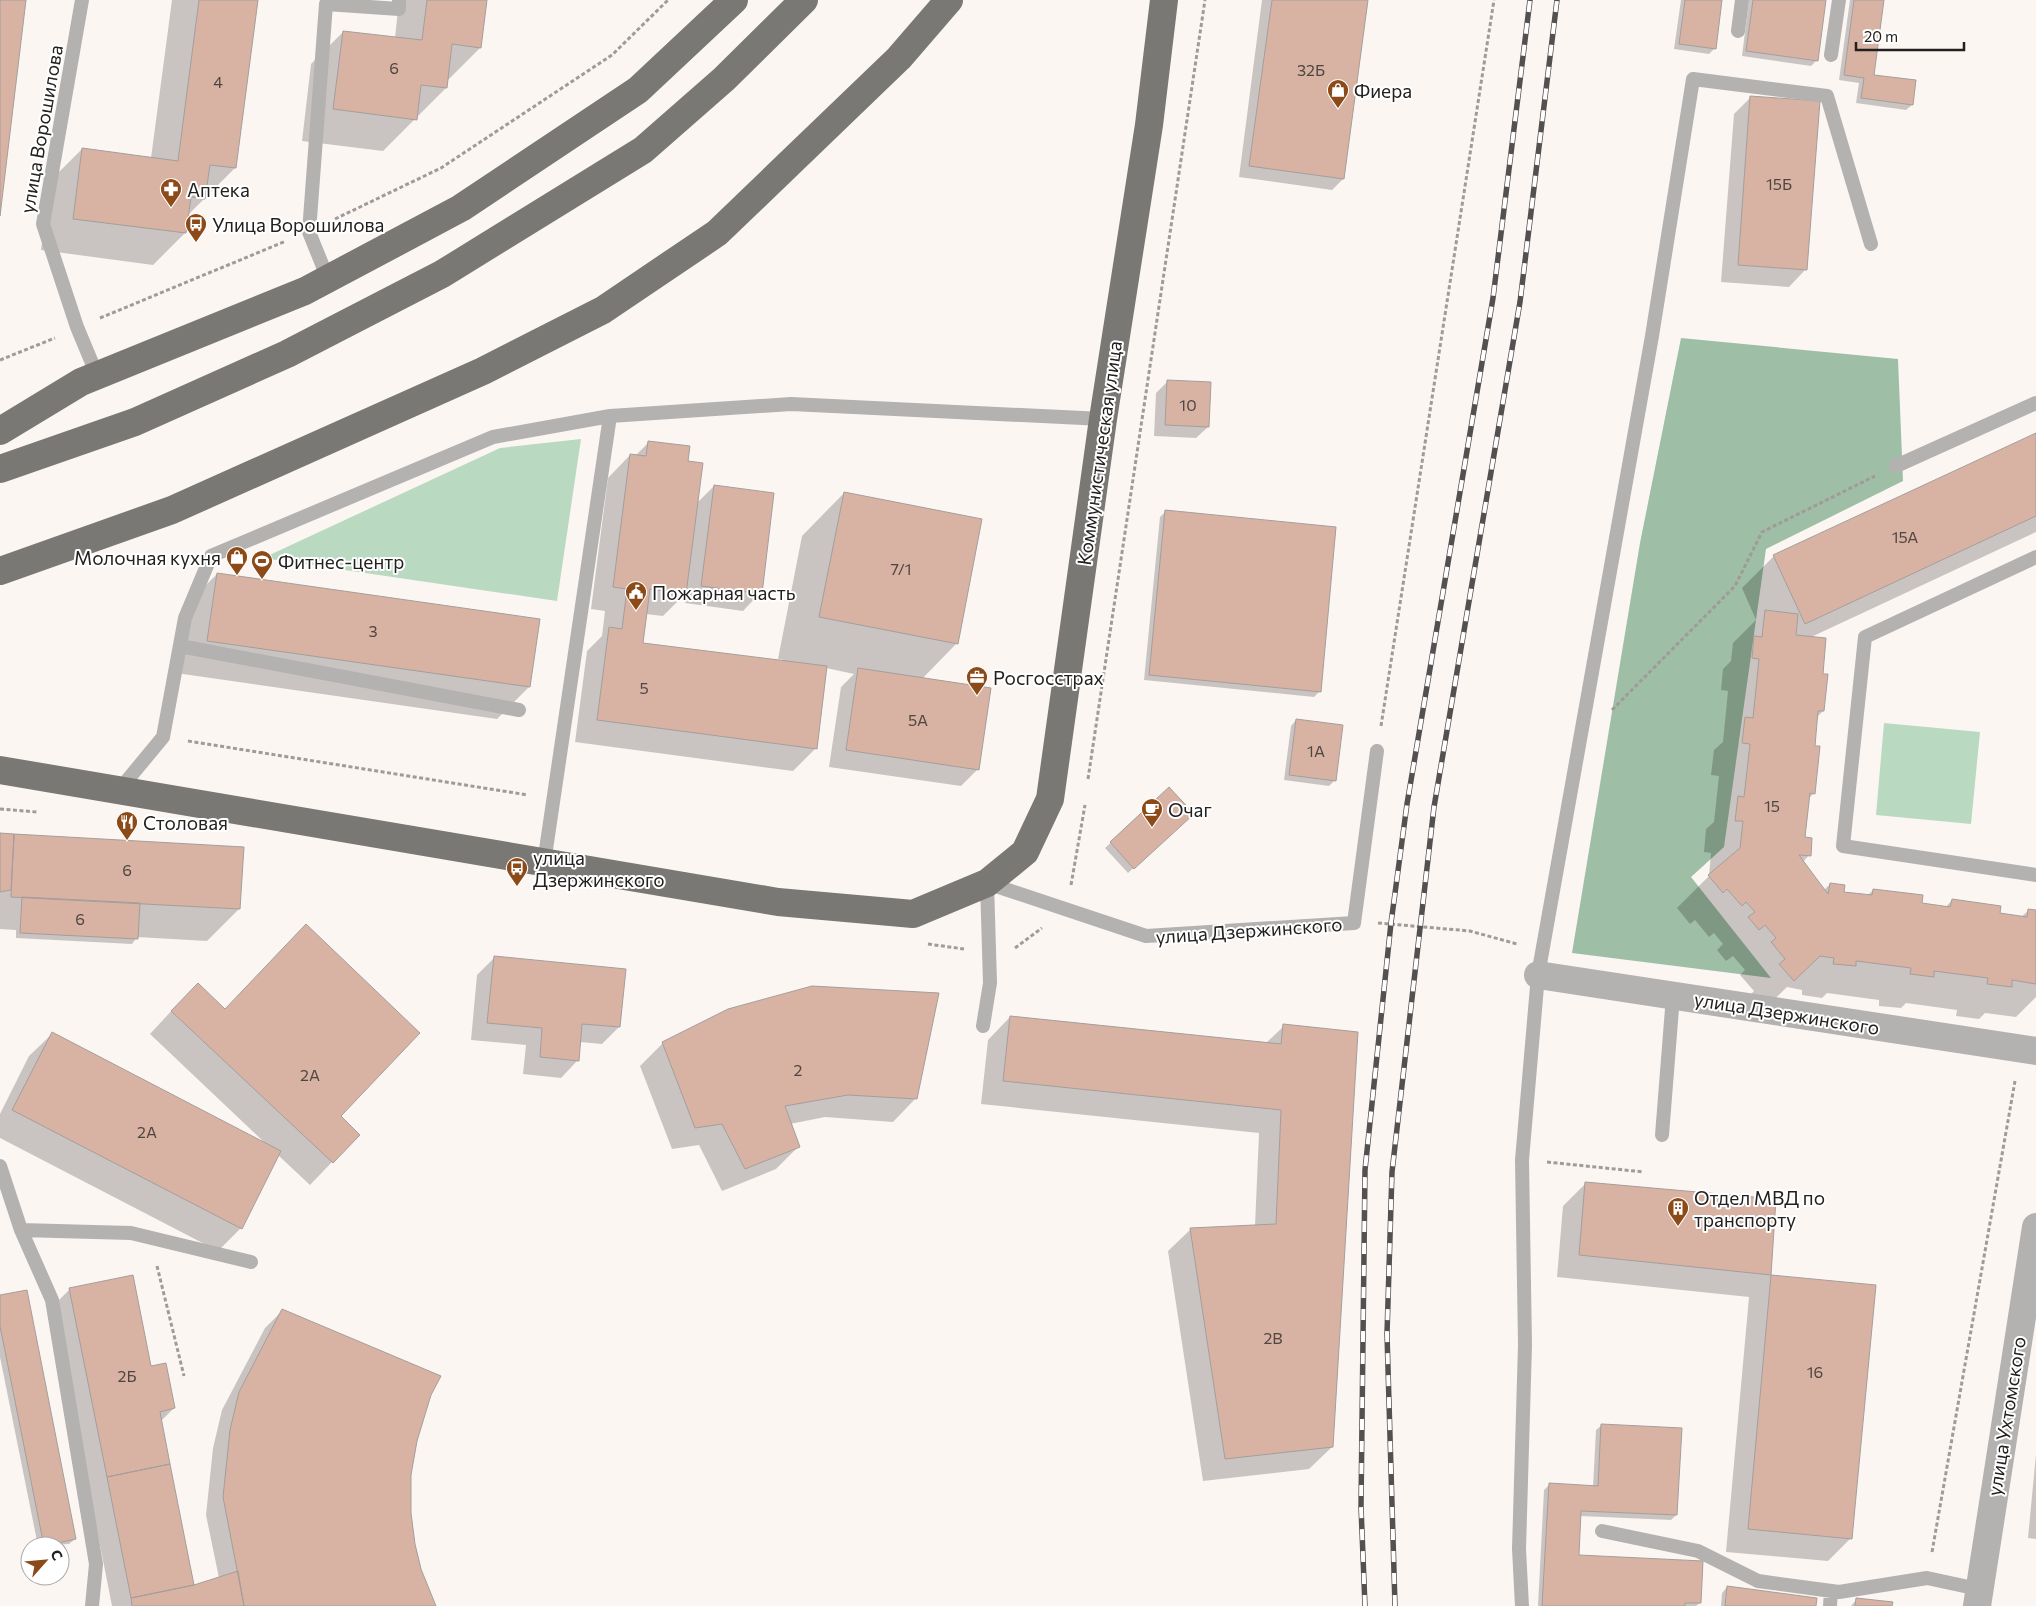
<svg xmlns="http://www.w3.org/2000/svg" width="2036" height="1606" viewBox="0 0 2036 1606" font-family="Commissioner,sans-serif">
<rect width="100%" height="100%" fill="#fcf6f3"/>
<path fill="#bad9c1" d="M581,439L557,601L263,558L500,448Z
M1884,723L1980,732L1971,824L1876,815Z"/>
<path fill="#9fbea6" d="M1681,338L1898,359L1903,481L1766,549L1724,847L1691,877L1771,978L1572,953L1640,543Z"/>
<path fill="#0003" d="M172,0H257L235,168L187,216L185,233L153,265L41,250L50,181L82,149L151,158Z
M399,0H485L480,48L448,80L446,88L383,151L302,141L311,64L343,32L395,38Z
M1262,0H1367L1343,179L1332,190L1239,177Z
M1681,0H1721L1715,48L1709,54L1674,49Z
M1749,0H1825L1817,60L1811,66L1742,56Z
M1850,0H1883L1873,76L1912,105L1906,110L1856,103L1859,83L1839,80Z
M1751,97L1806,269L1789,287L1721,282L1734,114Z
M1168,381L1208,427L1196,438L1154,436L1156,393Z
M2036,435V532L1809,638L1821,675L1823,711L1817,717L1813,747L1814,793L1808,799L1804,839L1809,855L1803,862L1824,890L1830,884L1842,893L1867,896L1873,890L1920,904L1946,907L1952,900L1999,914L2021,917L2028,911L2036,912V997L2016,1017L1985,1013L1979,1019L1956,1016L1957,1010L1906,1003L1901,1008L1879,1006V1000L1827,993L1822,998L1802,995V990L1787,987L1761,1012L1748,997L1754,991L1740,975L1745,970L1733,956L1726,961L1717,950L1723,944L1714,933L1709,937L1695,920L1690,924L1677,908L1709,876L1711,853L1704,852L1706,829L1714,822L1719,776L1711,775L1714,750L1723,742L1728,691L1721,690L1723,669L1731,661L1733,643L1756,620L1742,588L1774,556Z
M648,443L687,462L696,504L714,486L760,593L743,611L685,603L686,593L663,616L646,614L642,644L783,662L784,660L778,659L802,536L844,493L957,643L922,679L978,769L961,786L829,767L841,687L854,674L826,668L816,748L793,771L575,742L587,651L602,636L605,611L591,609L608,478L630,455L635,456Z
M1165,512L1320,691L1314,697L1144,680L1160,517Z
M217,574L529,687L497,719L176,673L185,606Z
M1296,720L1334,781L1329,786L1284,780L1291,726Z
M1169,789L1187,819L1128,873L1105,848Z
M0,835L243,848L239,909L207,941L137,937L132,944L16,938V930L0,929Z
M494,958L619,1027L602,1044L580,1042L578,1060L561,1078L523,1074L526,1045L471,1040L477,975Z
M175,1007L224,1010L358,1135L310,1185L278,1155L241,1228L218,1251L0,1138V1114L29,1056L52,1034L266,1144L150,1034Z
M1010,1017L1265,1044L1284,1026L1332,1447L1309,1469L1203,1481L1168,1251L1191,1229L1255,1226L1259,1133L981,1104L988,1040Z
M663,1043L915,1099L893,1122L825,1117L790,1124L798,1147L776,1169L722,1191L699,1145L672,1149L640,1066Z
M1586,1183L1774,1200L1770,1276L1874,1286L1851,1538L1828,1561L1726,1552L1749,1297L1557,1277L1563,1206Z
M70,1289L150,1367L174,1408L161,1421L193,1587L219,1578L206,1515L213,1448L222,1410L265,1328L282,1311L430,1395L415,1440L410,1475L409,1513L414,1544L428,1594L434,1606H112L53,1306Z
M0,1297L75,1539L69,1544L38,1546L0,1357Z
M1602,1425L1676,1515L1671,1520L1580,1516L1578,1556L1700,1603L1696,1606H1538L1544,1490L1549,1485L1593,1487L1596,1430Z
M2036,1454V1539L2028,1538Z
M1727,1587L1815,1606H1721L1722,1593Z
M1857,1599L1891,1606H1851Z"/>
<path fill="#d8b3a3" stroke="#a49e9c" d="M0,0H26L0,216Z
M199,0H258L236,168L210,165L205,199L191,197L186,233L73,219L82,148L178,161Z
M427,0H487L481,48L452,44L447,88L421,85L417,120L333,109L343,31L422,40Z
M1272,0H1368L1344,179L1249,166Z
M1685,0H1722L1716,49L1679,44Z
M1753,0H1826L1818,61L1746,51Z
M1854,0H1884L1874,75L1916,80L1913,105L1861,98L1864,78L1844,75Z
M1750,96L1820,101L1807,270L1738,265Z
M1167,380L1211,382L1209,427L1165,425Z
M2036,433V516L1805,624L1773,555Z
M648,441L690,446L688,461L703,463L686,594L650,589L643,643L827,666L817,749L597,720L609,627L622,629L627,589L613,587L630,454L646,456Z
M714,485L774,493L762,594L701,586Z
M844,492L982,519L958,644L819,617Z
M1165,510L1336,527L1321,692L1149,675Z
M217,573L540,619L530,687L207,641Z
M1765,610L1798,614L1796,635L1826,638L1823,674H1828L1824,711H1818L1815,746H1820L1815,794L1810,793L1805,837L1812,838L1811,856L1799,855L1813,874L1828,894L1830,883L1845,885L1844,892L1872,895L1873,889L1923,895L1922,903L1950,907L1952,899L2001,906L2000,913L2027,917L2028,909L2036,910V984L2012,980V987L1987,984L1988,978L1934,971V977L1910,974L1911,968L1856,961V966L1833,964L1834,958L1820,956L1794,981L1779,964L1785,959L1771,942L1776,938L1765,925L1759,930L1748,917L1755,912L1746,902L1742,906L1727,889L1723,893L1708,875L1740,848L1743,821H1735L1738,796L1744,797L1750,744L1742,743L1745,717L1753,718L1759,659L1752,658L1754,636L1762,637Z
M858,668L991,688L979,770L846,750Z
M1296,719L1343,725L1336,781L1289,775Z
M1169,787L1194,814L1134,869L1110,842Z
M0,833L14,834L11,890L0,892Z
M14,834L244,847L240,909L11,897Z
M22,897L140,903L138,939L20,933Z
M306,924L420,1033L341,1116L360,1135L333,1163L171,1011L198,983L225,1009Z
M494,956L626,969L620,1027L582,1024L579,1061L540,1057L542,1028L487,1023Z
M812,986L939,993L917,1099L848,1095L785,1106L800,1147L745,1169L722,1124L695,1128L662,1042L728,1009Z
M1010,1016L1281,1044L1283,1024L1358,1032L1333,1447L1225,1459L1190,1228L1276,1224L1281,1110L1003,1081Z
M52,1032L281,1151L242,1229L12,1110Z
M1585,1182L1776,1199L1771,1275L1579,1255Z
M133,1275L151,1366L166,1363L175,1408L160,1412L170,1464L107,1477L69,1288Z
M1771,1275L1876,1285L1852,1539L1748,1529Z
M27,1290L76,1539L44,1546L0,1326V1295Z
M282,1309L441,1376L431,1395L417,1441L411,1475V1513L415,1544L421,1569L436,1606H244L223,1497L230,1430L239,1392Z
M1601,1424L1682,1428L1677,1515L1581,1511L1579,1555L1703,1561L1701,1603H1685V1606H1542L1549,1483L1598,1486Z
M170,1464L194,1585L131,1598L107,1477Z
M238,1571L244,1606H132L131,1598L194,1585Z
M1727,1586L1817,1598L1816,1606H1725Z
M1856,1598L1893,1602L1892,1606H1855Z"/>
<g fill="none" stroke-linecap="round" stroke-linejoin="round">
<path stroke="#9f9b99" stroke-width="3" stroke-dasharray="4 2.5" stroke-linecap="butt" d="M335,219L441,168L612,55L668,0
M100,318L286,241
M0,360L55,338
M1612,710L1735,586L1762,532L1875,476
M1381,726L1494,0
M188,741L528,795
M1088,779L1205,0
M0,809L37,812
M1071,885L1085,805
M1378,923L1470,931L1517,944
M928,944L964,949
M1015,948L1042,928
M1547,1162L1644,1172
M157,1266L184,1376
M1932,1552L2015,1081"/>
<path stroke="#b3b2b0" stroke-width="14" d="M82,0L43,224L77,327L97,375
M1738,31L1742,0
M1831,55L1839,0
M328,279L309,232L326,4L399,9V0
M1896,466L2036,403
M2036,557L1865,637L1843,846L2036,875
M180,646L519,710
M120,789L163,737L185,618L211,556L493,437L610,416L791,404L1103,419
M544,863L610,416
M983,1026L990,983L987,883L1146,936L1354,923L1377,751
M1662,1135L1673,996
M0,1166L21,1230L52,1300L96,1564L92,1606
M21,1230L131,1233L251,1262
M1602,1531L1698,1551L1758,1581L1839,1592L1927,1578L1978,1589
M1522,1606L1519,1549L1525,1345L1522,1160L1538,975L1652,336L1693,79L1827,96L1871,244
M1830,1606L1831,1591"/>
<path stroke="#b3b2b0" stroke-width="28" d="M1538,975L2036,1051
M1977,1606L2036,1227"/>
<path stroke="#797874" stroke-width="28" d="M0,431L81,382L305,291L461,208L638,90L734,0
M0,469L135,422L287,354L442,274L643,150L724,79L804,0
M0,571L172,510L483,371L603,310L717,233L899,58L949,0
M0,770L778,902L913,914L987,883L1025,852L1050,799L1103,419L1149,125L1164,0"/>
<g stroke="#53504f" stroke-width="5.5">
<path id="rail" d="M1365,1606L1361,1507L1365,1170L1391,923L1407,804L1493,298L1530,0
M1395,1606L1387,1334L1392,1172L1434,807L1520,302L1557,0"/>
</g>
<use href="#rail" stroke="#fff" stroke-width="4" stroke-dasharray="11" stroke-linecap="butt"/>
</g>
<defs>
<g id="shop-pin" transform="scale(1.125)"><path d="M0 17L-7.5 6A9.5 9.5 0 1 1 7.5 6Z" fill="#8c4a18" stroke="#fff"/><path d="M-5-2.5h2.3a2.7 3.5 0 0 1 5.4 0H5L5.5 6h-11ZM-1.5-2.5h3a1.5 2.3 0 0 0-3 0Z" fill="#fff"/></g>
<g id="pharmacy-pin" transform="scale(1.125)"><path d="M0 17L-7.5 6A9.5 9.5 0 1 1 7.5 6Z" fill="#8c4a18" stroke="#fff"/><path d="M-2-6h4v4h4v4h-4v4h-4v-4h-4v-4h4Z" fill="#fff"/></g>
<g id="bus-pin" transform="scale(1.125)"><path d="M0 17L-7.5 6A9.5 9.5 0 1 1 7.5 6Z" fill="#8c4a18" stroke="#fff"/><path d="M-5-6H5V4H4V6H2V4H-2V6H-4V4H-5ZM-3.5-4V0h7V-4ZM-3.5 1.2v1.5H-2V1.2ZM2 1.2v1.5H3.5V1.2Z" fill="#fff"/></g>
<g id="stadium-pin" transform="scale(1.125)"><path d="M0 17L-7.5 6A9.5 9.5 0 1 1 7.5 6Z" fill="#8c4a18" stroke="#fff"/><path d="M0-5a6.5 5 0 1 0 0 10a6.5 5 0 1 0 0-10ZM-3.5-1.8h7v3.6h-7Z" fill="#fff"/></g>
<g id="civic-pin" transform="scale(1.125)"><path d="M0 17L-7.5 6A9.5 9.5 0 1 1 7.5 6Z" fill="#8c4a18" stroke="#fff"/><path d="M-.6-6.5H3V-4.5H.6V-3L4-1V1h2V6H-6V1h2V-1L-.6-3ZM-1.2 2.5V6h2.4V2.5Z" fill="#fff"/></g>
<g id="office-pin" transform="scale(1.125)"><path d="M0 17L-7.5 6A9.5 9.5 0 1 1 7.5 6Z" fill="#8c4a18" stroke="#fff"/><path d="M-6-3h4V-5.5h4V-3h4V5H-6ZM-1-4.5V-3h2v-1.5ZM-6 0V1H6V0Z" fill="#fff"/></g>
<g id="cafe-pin" transform="scale(1.125)"><path d="M0 17L-7.5 6A9.5 9.5 0 1 1 7.5 6Z" fill="#8c4a18" stroke="#fff"/><path d="M-5.5-4.5H6V0H3Q3 3.5 0 3.5H-2.5Q-5.5 3.5-5.5 0ZM3-3.2v2h1.7v-2ZM-6 4.5H4V6H-6Z" fill="#fff"/></g>
<g id="restaurant-pin" transform="scale(1.125)"><path d="M0 17L-7.5 6A9.5 9.5 0 1 1 7.5 6Z" fill="#8c4a18" stroke="#fff"/><path d="M-5-6h1v4h1v-4h1v4h1v-4h1v5L-1.5 .5V6h-2V.5L-5-1ZM5-6V6H3V1.5H1.5Q1.5-4 5-6Z" fill="#fff"/></g>
<g id="building-pin" transform="scale(1.125)"><path d="M0 17L-7.5 6A9.5 9.5 0 1 1 7.5 6Z" fill="#8c4a18" stroke="#fff"/><path d="M-4-6H4V6H1V3H-1V6H-4ZM-2.5-4.3h1.7v1.8h-1.7ZM.8-4.3h1.7v1.8H.8ZM-2.5-1h1.7V.8h-1.7ZM.8-1h1.7V.8H.8Z" fill="#fff"/></g>
</defs>
<g fill-rule="evenodd">
<use href="#shop-pin" x="1338" y="90"/>
<use href="#pharmacy-pin" x="171" y="189"/>
<use href="#bus-pin" x="196" y="224"/>
<use href="#shop-pin" x="237" y="557"/>
<use href="#stadium-pin" x="262" y="561"/>
<use href="#civic-pin" x="636" y="592"/>
<use href="#office-pin" x="977" y="677"/>
<use href="#cafe-pin" x="1152" y="809"/>
<use href="#restaurant-pin" x="127" y="822"/>
<use href="#bus-pin" x="517" y="868"/>
<use href="#building-pin" x="1678" y="1208"/>
</g>
<g text-anchor="middle" dominant-baseline="central" stroke-width="4" stroke-linejoin="round" paint-order="stroke">
<g font-size="16" fill="#504641">
<text x="394" y="67">6</text>
<text x="1311" y="69">32Б</text>
<text x="218" y="81">4</text>
<text x="1779" y="183">15Б</text>
<text x="1188" y="404">10</text>
<text x="1905" y="536">15А</text>
<text x="901" y="568">7/1</text>
<text x="373" y="630">3</text>
<text x="644" y="687">5</text>
<text x="918" y="719">5А</text>
<text x="1316" y="750">1А</text>
<text x="1772" y="805">15</text>
<text x="127" y="869">6</text>
<text x="80" y="918">6</text>
<text x="798" y="1069">2</text>
<text x="310" y="1074">2А</text>
<text x="147" y="1131">2А</text>
<text x="1273" y="1337">2В</text>
<text x="1815" y="1371">16</text>
<text x="127" y="1375">2Б</text>
</g>
<g font-size="19" fill="#232120" stroke="#fff" text-anchor="start">
<text x="1354" y="90">Фиера</text>
<text x="187" y="189">Аптека</text>
<text x="212" y="224">Улица Ворошилова</text>
<text x="221" y="557" text-anchor="end">Молочная кухня</text>
<text x="278" y="561">Фитнес-центр</text>
<text x="652" y="592">Пожарная часть</text>
<text x="993" y="677">Росгосстрах</text>
<text x="1168" y="809">Очаг</text>
<text x="143" y="822">Столовая</text>
<text x="533" y="857">улица<tspan x="533" dy="22">Дзержинского</tspan></text>
<text x="1694" y="1197">Отдел МВД по<tspan x="1694" dy="22">транспорту</tspan></text>
</g>
<g font-size="19" fill="#232120" stroke="#fff">
<text transform="translate(41 129) rotate(-80)">улица Ворошилова</text>
<text transform="translate(1099 453) rotate(-82)">Коммунистическая улица</text>
<text transform="translate(1249 930) rotate(-4)">улица Дзержинского</text>
<text transform="translate(1787 1013) rotate(9)">улица Дзержинского</text>
<text transform="translate(2006 1416) rotate(-81)">улица Ухтомского</text>
</g>
</g>
<g transform="translate(45 1561) rotate(63)"><circle r="24" fill="#ffffff" stroke="#a7a6a6"/>
<path d="M0-4L9 19L0 12L-9 19Z" fill="#8c4a18"/>
<text y="-8" font-size="14" font-weight="bold" text-anchor="middle" fill="#232120">С</text>
</g>
<path d="M1856 42v8h108v-8" fill="none" stroke="#232120" stroke-width="2.5"/>
<text x="1864" y="42" font-size="15" fill="#232120" stroke="#ffffff" stroke-width="4" paint-order="stroke">20 m</text>
</svg>
